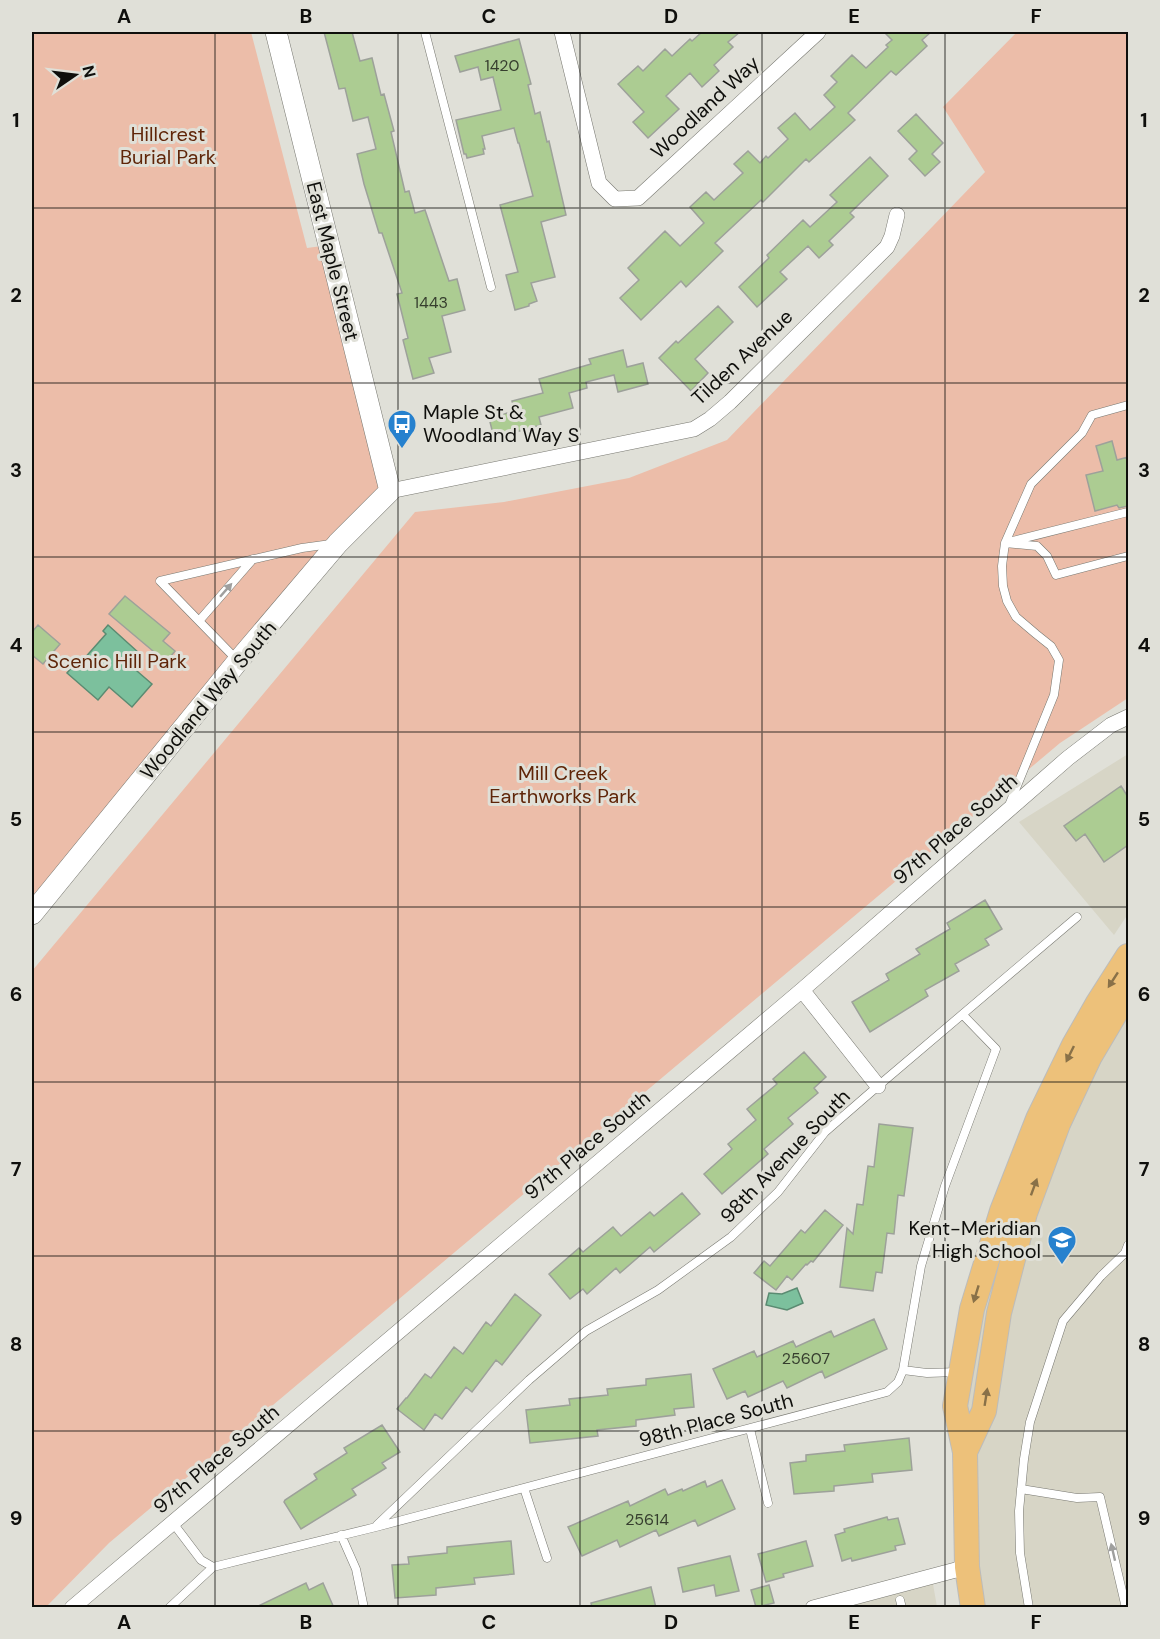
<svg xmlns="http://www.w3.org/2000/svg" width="1160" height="1639" viewBox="0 0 1160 1639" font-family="'DM Sans',sans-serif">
<rect width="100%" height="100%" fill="#e0e0d8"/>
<path fill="#d7d5c6" d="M1128,754V914L1114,935L1019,822Z
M1128,972V1607L973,1608L965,1452L969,1376L981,1312L1010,1218Z
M933,1584L937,1607L843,1608Z"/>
<path fill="#ecbda9" d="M32,32H251L307,248L329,245L390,491L342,524L32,897Z
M1017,32H1128V698L1060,743L109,1543L46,1607L32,1608V971L415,512L504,502L629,478L727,440L985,172L943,107Z"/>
<path fill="#7cc09d" stroke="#5b8b72" stroke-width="1.5" d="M108,625L139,653L130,665L152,684L132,707L109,687L98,700L67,673L72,667L75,669L106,634L103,631Z
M797,1288L803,1303L787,1310L766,1305L769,1293L782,1294Z"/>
<path fill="#accc92" stroke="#9da19a" stroke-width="1.5" d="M324,32H352L360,61L372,58L381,95L384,94L394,131L391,132L405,192L409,191L415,213L425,210L449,281L457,279L465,310L442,316L451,352L429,358L434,373L413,379L403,340L408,338L397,294L402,293L382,233H379L364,184L357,154L376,149L368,117L353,121L345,88L339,89Z
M702,32H740L728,42L733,47L714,65L719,71L702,87L690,73L666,96L679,109L648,138L633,122L644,112L618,84L638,66L643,71L665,49L672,56L690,39L692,41Z
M884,32H931L922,40L927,46L896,75L891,71L848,113L855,120L809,162L806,159L763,202L761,200L715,243L723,251L686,287L681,281L641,320L620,298L639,280L628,268L665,231L680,246L704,223L690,207L706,192L714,200L743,173L734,164L748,151L760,163L766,156L768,158L788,139L778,128L795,113L810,130L835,107L824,95L837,82L831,76L852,55L866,68L888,47L886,45L892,40Z
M519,39L531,84L528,85L535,114L540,112L547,142L549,141L566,215L541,222L555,277L531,283L537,301L529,304V306L515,310L506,275L518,272L500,205L533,196L519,143H518L514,128L482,136L485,149H483L484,154L467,158L466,154H464L456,120L501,110L493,77L481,80L478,67L460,72L455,56Z
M916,114L943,143L932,154L940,162L925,176L909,159L917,151L898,131Z
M870,157L888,176L850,213L854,217L829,241L833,245L819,258L808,246L780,272L787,279L757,307L739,287L769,258L767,255L803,220L810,227L837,202L830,195Z
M718,306L733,322L695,359L708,373L691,391L659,358L676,341L678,343Z
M623,350L627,367L643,363L648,384L618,392L614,375L586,382L587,388L569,393L573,408L539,417L541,425L494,438L489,418L515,411L512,401L543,393L539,379L591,364L589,359Z
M1112,441L1117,460L1128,457V506L1119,508L1117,505L1095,511L1086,475L1103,471L1096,446Z
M125,596L170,633L163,641L175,651L166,662L109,614Z
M38,625L60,644L43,664L32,655V632Z
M1121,786L1128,797V845L1104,862L1085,834L1076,841L1064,826Z
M985,900L1002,929L985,939L989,945L955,964L959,971L925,990L928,996L870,1032L852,1002L889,980L886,974L920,954L916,949L950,929L947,923Z
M804,1052L826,1077L814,1088L818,1093L788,1118L793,1124L764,1149L768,1154L722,1194L704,1174L732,1149L728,1144L756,1120L747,1109L777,1084L773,1079Z
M879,1124L913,1128L904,1196L898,1195L894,1234L887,1233L882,1273L876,1272L873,1291L840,1287L847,1228L853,1234L857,1204L863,1205L868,1166L874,1167Z
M682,1193L700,1214L654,1252L650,1247L620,1273L616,1268L587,1294L583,1289L570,1299L549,1274L579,1248L583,1252L613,1227L621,1236L650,1212L654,1216Z
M825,1210L843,1225L813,1262L811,1261L807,1265L806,1264L792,1280L787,1276L776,1290L754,1273L764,1261L770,1266L801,1230L805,1233Z
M515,1294L541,1315L502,1365L496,1360L472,1392L466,1387L442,1419L435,1414L424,1430L397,1409L406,1398H407L425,1374L431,1378L454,1347L463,1354L486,1322L491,1326Z
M874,1319L887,1349L825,1378L822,1371L787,1388L783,1381L748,1397L745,1391L727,1399L713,1369L754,1351L757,1357L793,1341L796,1347L831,1331L834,1337Z
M691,1374L694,1407L674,1409L675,1415L636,1420V1426L597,1430L598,1436L530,1443L526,1410L570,1405L569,1399L608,1395L607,1389L646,1385V1379Z
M382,1425L400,1452L382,1463L386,1468L352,1489L356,1495L301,1529L284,1502L285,1500L317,1479L314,1474L347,1453L344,1448Z
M909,1438L912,1470L872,1474L873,1482L834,1486V1491L794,1494L790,1463L806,1461V1455L845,1451L844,1445Z
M722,1480L735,1509L698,1526L695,1520L659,1536L656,1530L620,1547L617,1540L582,1556L568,1527L628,1501L630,1506L665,1489L668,1495L682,1489L683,1491L705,1481L707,1487Z
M887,1517L888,1520L898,1518L905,1544L895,1546L896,1550L852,1561L851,1558L842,1561L835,1535L845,1532L844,1529Z
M511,1541L514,1574L474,1578L475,1584L436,1588V1595L395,1598L392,1565L409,1564L408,1557L447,1553V1547Z
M806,1541L813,1566L783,1574L784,1577L766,1582L758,1554Z
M730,1556L739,1591L716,1596L714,1585L683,1592L678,1568Z
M306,1583L309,1590L323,1583L334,1608H254Z
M769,1585L774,1603L756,1607L751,1590Z
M651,1587L656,1608H592L591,1603Z"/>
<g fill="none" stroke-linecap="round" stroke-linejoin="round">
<g stroke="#787871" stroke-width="9">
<path id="lane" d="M425,32L491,287
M1013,541L1128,512
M1005,543L1037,546L1047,556L1056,575L1128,556
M199,621L253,559
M237,660L160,581L302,548L331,544
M1010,803L1054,695L1059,660L1051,646L1036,634L1016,617L1007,601L1003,586L1002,566L1005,543L1031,484L1082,433L1092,415L1128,405
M903,1370L927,1373L958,1372
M750,1429L768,1503
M524,1488L547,1558
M1021,1489L1077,1498L1100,1497L1126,1608
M173,1523L201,1560L213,1567L376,1527L887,1392L898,1382L903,1370L921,1266L945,1186L996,1049L963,1015
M377,1525L529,1380L586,1331L658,1290L731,1237L778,1192L825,1132L878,1086L1077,917
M341,1535L356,1569L364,1608
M900,1600L902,1608
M169,1608L213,1567
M1029,1608L1020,1553L1019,1511L1024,1459L1030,1422L1063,1321L1101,1276L1125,1253L1128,1245"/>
</g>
<g stroke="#787871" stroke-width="16">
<path id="street" d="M562,32L599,183L615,199L638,198L818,32
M390,491L694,429L710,419L730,402L887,247L892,236L897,215
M802,990L878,1086
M72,1608L802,990L1068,758L1111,725L1128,717
M813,1608L967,1567"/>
</g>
<g stroke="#787871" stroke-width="22">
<path id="secondary" d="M32,914L238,661L338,543L390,491L276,32"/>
</g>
<g stroke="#bcbcbb" stroke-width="26">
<path id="primary" d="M965,1452L984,1411L999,1313L1025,1213L1058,1124L1090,1056L1128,992
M973,1608L967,1567L965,1452L955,1406L972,1309L1002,1211L1038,1119L1074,1045L1098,1003L1128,956"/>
</g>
<use href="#lane" stroke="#fff" stroke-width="8"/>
<use href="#street" stroke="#fff" stroke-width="15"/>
<use href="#secondary" stroke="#fff" stroke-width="21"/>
<use href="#primary" stroke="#edc17a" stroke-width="24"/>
</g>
<defs><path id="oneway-solid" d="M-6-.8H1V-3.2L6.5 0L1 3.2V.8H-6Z" transform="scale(1.5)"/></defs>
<g fill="#9f9f9e">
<use href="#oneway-solid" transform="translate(226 590) rotate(-49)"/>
<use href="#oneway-solid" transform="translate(1113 1552) rotate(-103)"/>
</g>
<g fill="#897148">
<use href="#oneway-solid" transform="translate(1113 980) rotate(123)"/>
<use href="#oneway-solid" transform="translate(1070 1054) rotate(116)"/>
<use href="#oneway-solid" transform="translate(1034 1187) rotate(-70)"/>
<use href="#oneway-solid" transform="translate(976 1294) rotate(107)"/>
<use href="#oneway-solid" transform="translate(986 1397) rotate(-81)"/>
</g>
<path fill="none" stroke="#0f0f0c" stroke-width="1.5" stroke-opacity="0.55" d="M215,32V1608M398,32V1608M580,32V1608M762,32V1608M945,32V1608M32,208H1128M32,383H1128M32,557H1128M32,732H1128M32,907H1128M32,1082H1128M32,1256H1128M32,1431H1128"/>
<defs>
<g id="bus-pin" transform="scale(1.5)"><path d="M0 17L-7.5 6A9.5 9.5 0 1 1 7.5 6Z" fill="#2681ce" stroke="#e0e0d8"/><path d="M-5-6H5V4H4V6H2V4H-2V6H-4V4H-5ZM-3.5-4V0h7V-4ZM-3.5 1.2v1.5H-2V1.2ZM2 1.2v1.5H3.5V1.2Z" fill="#fff"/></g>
<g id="school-pin" transform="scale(1.5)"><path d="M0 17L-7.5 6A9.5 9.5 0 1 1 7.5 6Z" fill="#2681ce" stroke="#e0e0d8"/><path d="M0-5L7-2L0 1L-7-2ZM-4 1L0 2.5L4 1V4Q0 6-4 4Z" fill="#fff"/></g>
</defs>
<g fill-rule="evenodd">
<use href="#bus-pin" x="402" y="424"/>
<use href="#school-pin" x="1062" y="1240"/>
</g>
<g text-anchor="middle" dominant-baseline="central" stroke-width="6" stroke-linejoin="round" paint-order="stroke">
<g font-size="16" fill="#363e2e">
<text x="502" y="65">1420</text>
<text x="431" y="302">1443</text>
<text x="806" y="1358">25607</text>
<text x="647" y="1519">25614</text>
</g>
<g font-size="20" fill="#0f0f0c" stroke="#e0e0d8">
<text transform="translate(705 107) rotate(-43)">Woodland Way</text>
<text transform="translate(333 261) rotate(76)">East Maple Street</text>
<text transform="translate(742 357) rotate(-43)">Tilden Avenue</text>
<text transform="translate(208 700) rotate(-50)">Woodland Way South</text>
<text transform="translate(955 829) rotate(-41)">97th Place South</text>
<text transform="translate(587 1145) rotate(-40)">97th Place South</text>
<text transform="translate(785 1156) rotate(-46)">98th Avenue South</text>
<text transform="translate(716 1420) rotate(-15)">98th Place South</text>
<text transform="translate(216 1459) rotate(-40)">97th Place South</text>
</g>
<g font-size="20" fill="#5f2508" stroke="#e0e0d8">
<text x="168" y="134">Hillcrest<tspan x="168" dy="23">Burial Park</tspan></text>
<text x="117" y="661">Scenic Hill Park</text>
<text x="563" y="773">Mill Creek<tspan x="563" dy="23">Earthworks Park</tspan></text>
</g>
<g font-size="20" fill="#0f0f0c" stroke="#e0e0d8" text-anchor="start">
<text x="423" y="412">Maple St &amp;<tspan x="423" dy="23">Woodland Way S</tspan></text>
<text x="1041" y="1228" text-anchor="end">Kent-Meridian<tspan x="1041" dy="23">High School</tspan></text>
</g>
</g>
<rect width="1160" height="1639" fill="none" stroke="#e0e0d8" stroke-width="66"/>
<g transform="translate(75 75) rotate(76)" stroke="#e0e0d8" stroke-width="4.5" paint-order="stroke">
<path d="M0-4.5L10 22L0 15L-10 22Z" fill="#0f0f0c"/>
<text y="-9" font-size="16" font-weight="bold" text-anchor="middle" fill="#0f0f0c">N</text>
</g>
<rect x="33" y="33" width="1094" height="1573" fill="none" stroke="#0f0f0c" stroke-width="2"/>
<g font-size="20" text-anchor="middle" font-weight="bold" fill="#0f0f0c">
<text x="124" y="23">A</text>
<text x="306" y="23">B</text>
<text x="489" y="23">C</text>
<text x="671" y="23">D</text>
<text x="854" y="23">E</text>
<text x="1036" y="23">F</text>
<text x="16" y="127">1</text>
<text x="1144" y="127">1</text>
<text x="16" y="302">2</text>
<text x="1144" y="302">2</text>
<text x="16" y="477">3</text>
<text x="1144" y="477">3</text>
<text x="16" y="652">4</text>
<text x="1144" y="652">4</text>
<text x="16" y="826">5</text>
<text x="1144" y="826">5</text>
<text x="16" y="1001">6</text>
<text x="1144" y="1001">6</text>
<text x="16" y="1176">7</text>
<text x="1144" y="1176">7</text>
<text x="16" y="1351">8</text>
<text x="1144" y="1351">8</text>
<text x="16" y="1525">9</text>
<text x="1144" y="1525">9</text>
<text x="124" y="1629">A</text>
<text x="306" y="1629">B</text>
<text x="489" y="1629">C</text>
<text x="671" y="1629">D</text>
<text x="854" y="1629">E</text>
<text x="1036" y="1629">F</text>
</g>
</svg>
